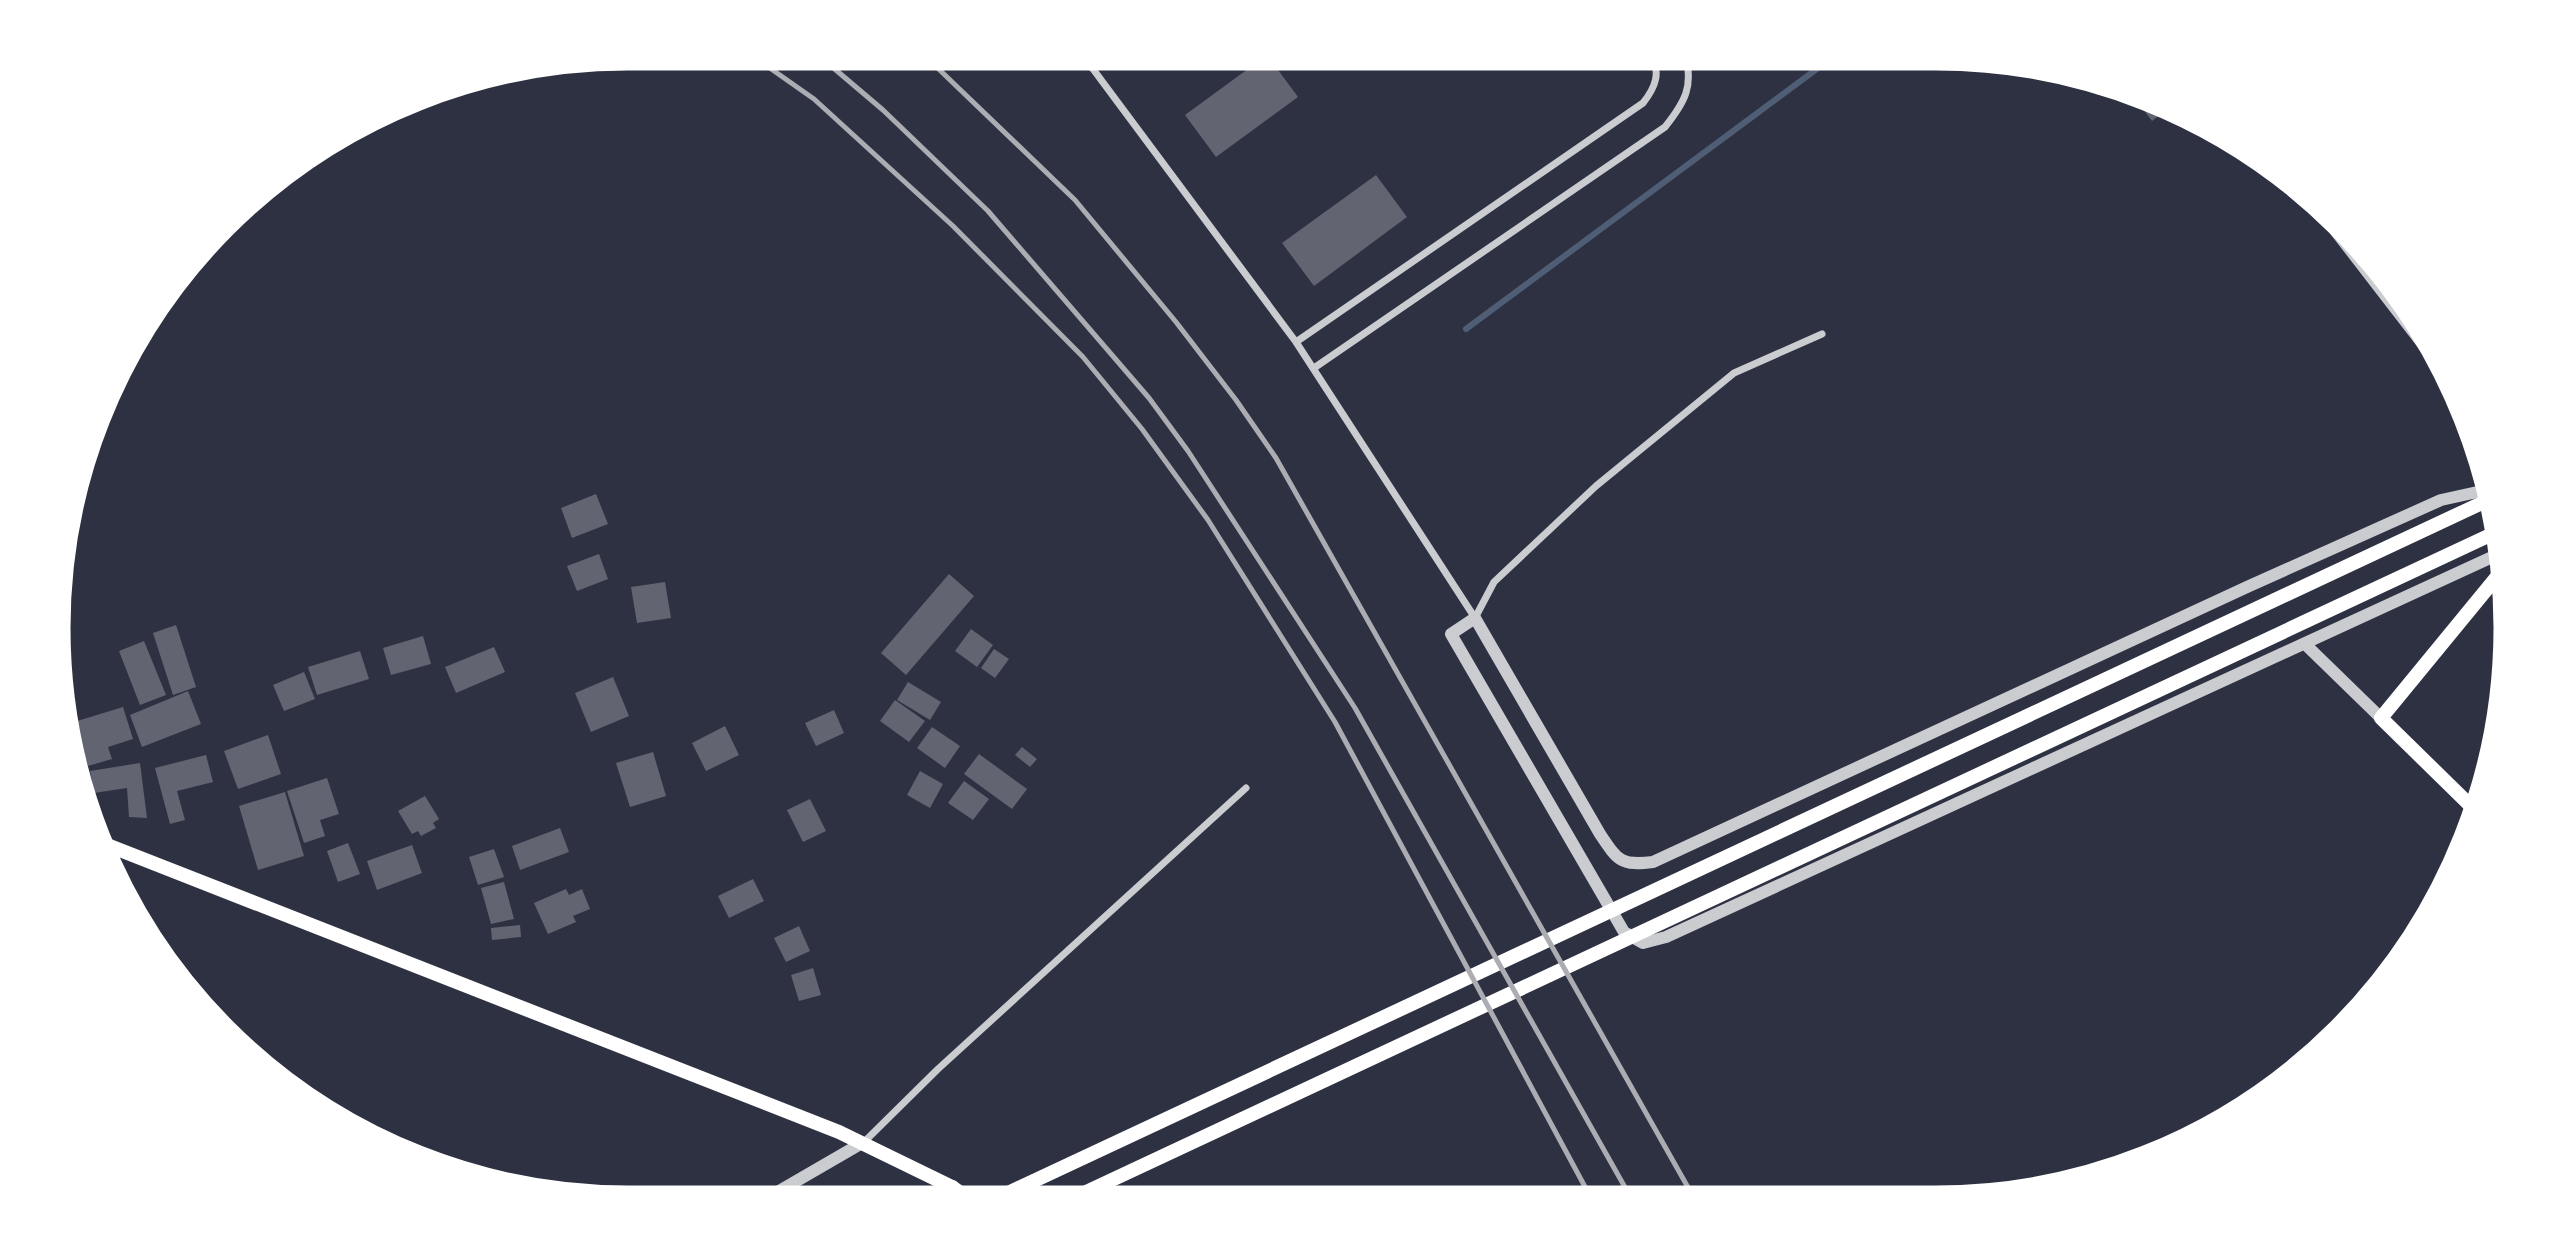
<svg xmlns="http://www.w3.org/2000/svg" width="2565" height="1256" viewBox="0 0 2565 1256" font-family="'IBM Plex Serif',serif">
<rect width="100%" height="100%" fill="#2d3142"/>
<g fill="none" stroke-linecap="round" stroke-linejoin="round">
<path stroke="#4f5d75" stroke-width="6" d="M1466,329L1837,54"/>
</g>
<path fill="#626471" d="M1267,55L1298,97L1216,157L1185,115Z
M2128,89L2157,98L2172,106L2152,121Z
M1376,175L1407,217L1314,286L1282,243Z
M596,494L608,524L572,538L561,508Z
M599,554L608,579L577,591L567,566Z
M949,574L974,596L906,675L881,653Z
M665,582L671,618L637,623L631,587Z
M176,625L196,687L173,695L153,633Z
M971,629L993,645L977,667L955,651Z
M423,636L431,664L391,675L383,648Z
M144,641L166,695L140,705L119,651Z
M494,647L505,672L456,693L445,667Z
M994,649L1009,659L995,678L981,668Z
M360,651L369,679L317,695L308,667Z
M304,672L315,699L284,711L273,685Z
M613,677L629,716L591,732L575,693Z
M908,682L941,702L930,720L897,700Z
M188,691L201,724L142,747L130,715Z
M895,700L925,721L909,742L880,721Z
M123,707L133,739L108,747L112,759L88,766L74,722Z
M834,710L844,733L816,746L805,723Z
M725,726L739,755L706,771L692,743Z
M932,727L960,746L945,768L917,748Z
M268,735L281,774L238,789L224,751Z
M1022,747L1037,759L1030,767L1015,755Z
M653,752L666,796L630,807L616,763Z
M979,754L1027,789L1012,809L964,774Z
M206,755L213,782L177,791L185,820L170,824L155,768Z
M140,763L147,818L129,817L127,788L94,793L90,771Z
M920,771L943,784L930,808L907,795Z
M327,778L339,814L320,820L325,836L304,843L287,791Z
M964,781L989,799L973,820L948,803Z
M285,792L304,856L258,870L239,806Z
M425,796L439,819L433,823L436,828L421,836L418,831L412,834L398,811Z
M810,799L826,831L803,842L787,810Z
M560,828L569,852L520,870L512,846Z
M348,843L360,874L338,882L327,851Z
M412,845L422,873L377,890L367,861Z
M494,849L504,877L478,885L469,857Z
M753,879L764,901L729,918L718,896Z
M504,882L514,919L491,924L481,888Z
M566,889L569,895L582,889L590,909L573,916L576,922L548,934L534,903Z
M520,925L521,937L492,940L491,928Z
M799,926L810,951L786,962L774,938Z
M813,968L821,995L799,1001L791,975Z"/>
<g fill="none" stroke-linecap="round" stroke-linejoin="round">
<path stroke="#caccd0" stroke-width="7" d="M1079,54L1093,69L1296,342L1475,618L1494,582L1596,486L1734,373L1822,334
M1296,342L1643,103C1655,88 1662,72 1650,54
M1314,368L1665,127C1685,102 1694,86 1685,54
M863,1143L938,1069L1246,788"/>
<path stroke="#caccd0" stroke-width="12" d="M2304,190L2456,387
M2491,489L2441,500L2247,587L1653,862C1621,866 1618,861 1600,834L1475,618L1451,634L1624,932L1643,943L1666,937L2503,552
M2305,644L2381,718
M762,1201L862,1143"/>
<path stroke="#fff" stroke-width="14" d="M2478,813L2381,718L2505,567
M993,1200L2482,503L2493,495
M1069,1200L2501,530
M924,1201L952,1187"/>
<path stroke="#fff" stroke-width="14" d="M102,843L839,1132L952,1187L972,1201"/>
<path stroke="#abadb3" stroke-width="5" d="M750,54L814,99L953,226L1083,357L1142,429L1208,520L1335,722L1591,1198
M817,54L883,110L988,211L1149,398L1188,451L1355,708L1631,1198
M923,54L1075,200L1176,322L1236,400L1276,458L1694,1198"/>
</g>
<path d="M0 0H2565V1256H0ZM628 66H1936A562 562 0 0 1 2498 628V628A562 562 0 0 1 1936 1190H628A562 562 0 0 1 66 628V628A562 562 0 0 1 628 66Z" fill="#fff" fill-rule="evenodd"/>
<path fill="none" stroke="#fff" stroke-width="9" d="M628 66H1936A562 562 0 0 1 2498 628V628A562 562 0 0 1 1936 1190H628A562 562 0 0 1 66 628V628A562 562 0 0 1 628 66Z"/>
</svg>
